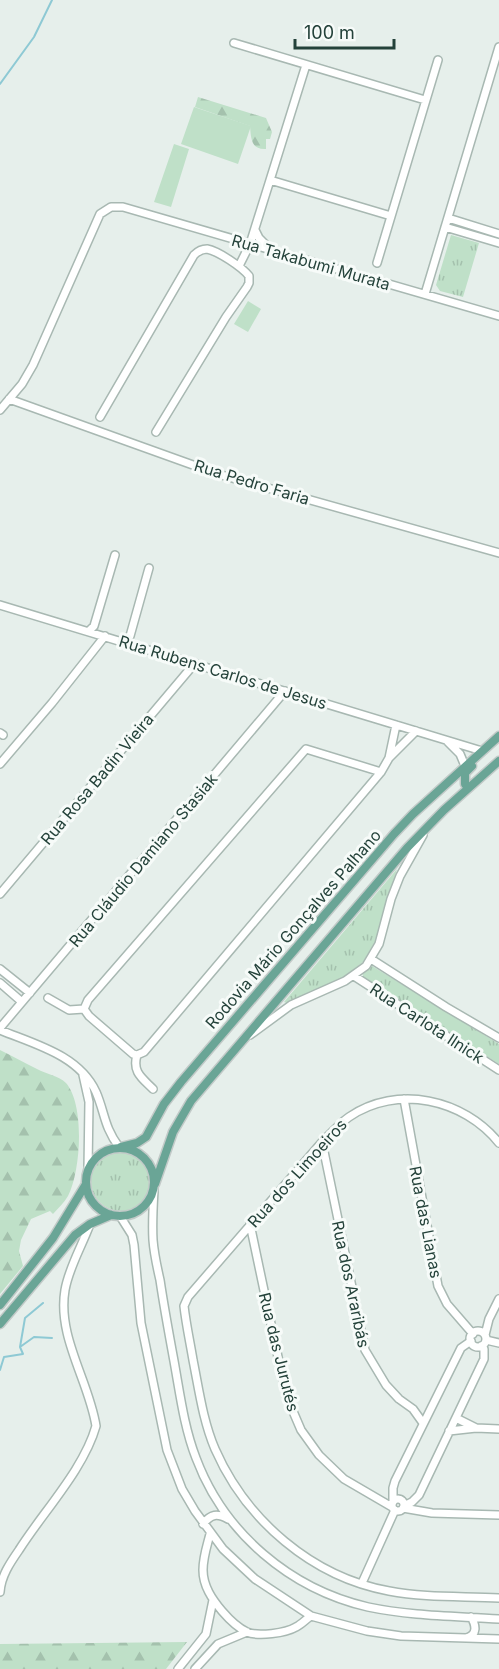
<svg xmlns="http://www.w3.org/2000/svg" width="499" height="1669" viewBox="0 0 499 1669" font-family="Inter,sans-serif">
<defs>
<pattern id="grass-tufts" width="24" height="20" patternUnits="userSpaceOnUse" patternTransform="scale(1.5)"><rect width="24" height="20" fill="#bfe0c8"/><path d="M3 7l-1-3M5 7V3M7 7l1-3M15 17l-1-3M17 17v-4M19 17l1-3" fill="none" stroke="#a4c1ad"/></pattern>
<pattern id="forest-firs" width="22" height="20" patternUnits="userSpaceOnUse" patternTransform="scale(1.5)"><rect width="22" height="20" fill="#bfe0c8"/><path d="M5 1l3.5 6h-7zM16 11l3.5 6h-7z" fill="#a4c1ad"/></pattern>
</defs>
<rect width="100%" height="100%" fill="#e6efeb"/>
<path fill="url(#grass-tufts)" d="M451,235L479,243L463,297L440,291L436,285Z
M397,869L376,940L363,962L344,977L287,1003L284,1002Z
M372,966L499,1044V1064L363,977V974Z
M91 1181a30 30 0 1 1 60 0a30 30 0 1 1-60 0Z"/>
<path fill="url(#forest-firs)" d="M198,97L266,118L272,132L270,139H266V149C251,150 251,138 250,126L195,107Z
M0,1050C13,1056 24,1063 37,1069C46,1074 59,1076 66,1083C85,1105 81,1171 68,1196C64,1203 58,1208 53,1214L50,1211L31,1219L21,1240L19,1251L23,1266L0,1294Z
M187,1642L166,1669H0V1644Z"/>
<path fill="#bfe0c8" d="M194,107L251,126L238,164L181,144Z
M174,144L189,149L171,207L154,202Z
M248,301L261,309L248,332L234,324Z"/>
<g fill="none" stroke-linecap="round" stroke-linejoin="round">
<path stroke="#8ec9d4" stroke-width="2" d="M0,84L34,37L52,0
M20,1347L34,1337L52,1338
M0,1370L4,1357L23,1354L20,1347L25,1318L43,1303"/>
<g stroke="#a8b8b2" stroke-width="10">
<path id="minor" d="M234,43L425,100
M270,180L391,216
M448,218L499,234
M445,227L499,243
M255,230L259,238L269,248
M377,263L438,60
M239,266L250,244L306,65
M425,294L499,47
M9,399L218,474L499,553
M0,410L22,384L33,365L100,214L111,207H123L499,316
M100,417L194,255C198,251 201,249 207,249C218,251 242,267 249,276V283L247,287L226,317L156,432
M0,605L482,751
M89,631L94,626L115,555
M124,642L130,636L149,568
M0,733L3,735
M448,742L460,754L465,766
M389,758L396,725
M0,764L52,703L105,636
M0,894L195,663
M371,959L446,1007L499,1038
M0,969L30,993
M354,976L499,1070
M0,983L22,1002
M48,998L69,1010L84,1009
M84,1009L89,1016L133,1054L137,1055L144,1052L381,772L389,758L416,731
M84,1009L88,1000L306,749L381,772
M0,1028L285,691
M0,1030C34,1044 79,1055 96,1092C105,1113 104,1127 119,1147
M250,1035L291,1005L345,981L366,966L379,944L391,899L400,876L423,835
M137,1055C132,1072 142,1078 153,1089
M83,1075L89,1102L88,1169
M404,1099L438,1286L447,1304L473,1334
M322,1142L365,1350L386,1385L399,1399L413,1409L423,1423
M499,1143C464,1099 397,1084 349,1117C339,1124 330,1134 322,1142L188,1297L184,1306C186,1324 190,1342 193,1360C199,1390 203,1421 215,1449C246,1520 312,1577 389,1591C425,1598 463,1596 499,1598
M154,1190C153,1207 152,1223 153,1240C154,1253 157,1267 160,1280C164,1307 169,1334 174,1361C180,1394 184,1427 196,1458C224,1533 290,1589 368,1607C411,1616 455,1616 499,1619
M120,1216L132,1235L134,1245L141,1323L167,1450L182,1489L195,1511L223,1549L255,1579L311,1616L367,1631L401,1636L499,1639
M250,1224L286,1395L301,1430L319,1455L344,1479L392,1507
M470 1339a8 8 0 1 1 16 0a8 8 0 1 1-16 0Z
M485,1335L489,1319L499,1299
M486,1340L499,1343
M456,1418L476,1428
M449,1431L476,1428L499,1429
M392 1505a6 6 0 1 1 12 0a6 6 0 1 1-12 0Z
M393,1502V1488L395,1481L461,1348L471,1341
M404,1506L412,1502L419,1495L484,1359V1349L481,1346
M403,1508L432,1513L499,1515
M203,1524C211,1514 217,1513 228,1519
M210,1534C207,1546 203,1557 203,1570C203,1586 212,1599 222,1611C228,1618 238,1628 247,1632C258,1637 286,1633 296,1627C302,1624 306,1619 311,1616
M362,1583L395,1510
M0,1592C1,1576 10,1563 19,1550C43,1512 84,1469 96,1426C89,1381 57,1337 65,1290C69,1267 82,1246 90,1224
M466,1638C478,1635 476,1625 471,1617
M178,1669L206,1634L213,1600
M195,1669L218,1644L247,1632"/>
</g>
<g stroke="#c2cac8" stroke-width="11">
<path id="major" d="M468,788L465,784V773L472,766
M121,1147L137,1143L146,1137L164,1104L181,1082L394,834L413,814L499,736
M86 1182a34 34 0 1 1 68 0a34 34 0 1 1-68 0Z
M155,1184L173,1132L191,1101L407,848L444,810L499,761
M0,1305L53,1238L86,1184
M0,1324L75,1235L90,1224L111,1215"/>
</g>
<use href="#minor" stroke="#fff" stroke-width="7"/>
<use href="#major" stroke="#6aa596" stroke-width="8"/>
</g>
<g text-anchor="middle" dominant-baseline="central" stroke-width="6" stroke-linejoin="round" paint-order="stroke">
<g font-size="16" fill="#24423a" stroke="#f7fbf9">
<text transform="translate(311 262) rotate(16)">Rua Takabumi Murata</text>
<text transform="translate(252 482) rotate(17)">Rua Pedro Faria</text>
<text transform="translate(223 672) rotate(17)">Rua Rubens Carlos de Jesus</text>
<text transform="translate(97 779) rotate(-50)">Rua Rosa Badin Vieira</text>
<text transform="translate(143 860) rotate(-50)">Rua Cláudio Damiano Stasiak</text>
<text transform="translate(293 929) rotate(-49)">Rodovia Mário Gonçalves Palhano</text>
<text transform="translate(427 1023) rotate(33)">Rua Carlota Ilnick</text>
<text transform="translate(297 1173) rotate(-48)">Rua dos Limoeiros</text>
<text transform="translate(426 1222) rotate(79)">Rua das Lianas</text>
<text transform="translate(351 1284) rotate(78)">Rua dos Araribás</text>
<text transform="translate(279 1352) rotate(76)">Rua das Jurutés</text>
</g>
</g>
<path d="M295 39v9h99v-9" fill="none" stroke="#24423a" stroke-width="3"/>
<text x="304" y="39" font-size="18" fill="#24423a" stroke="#f7fbf9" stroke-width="4.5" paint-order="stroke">100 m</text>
</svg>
